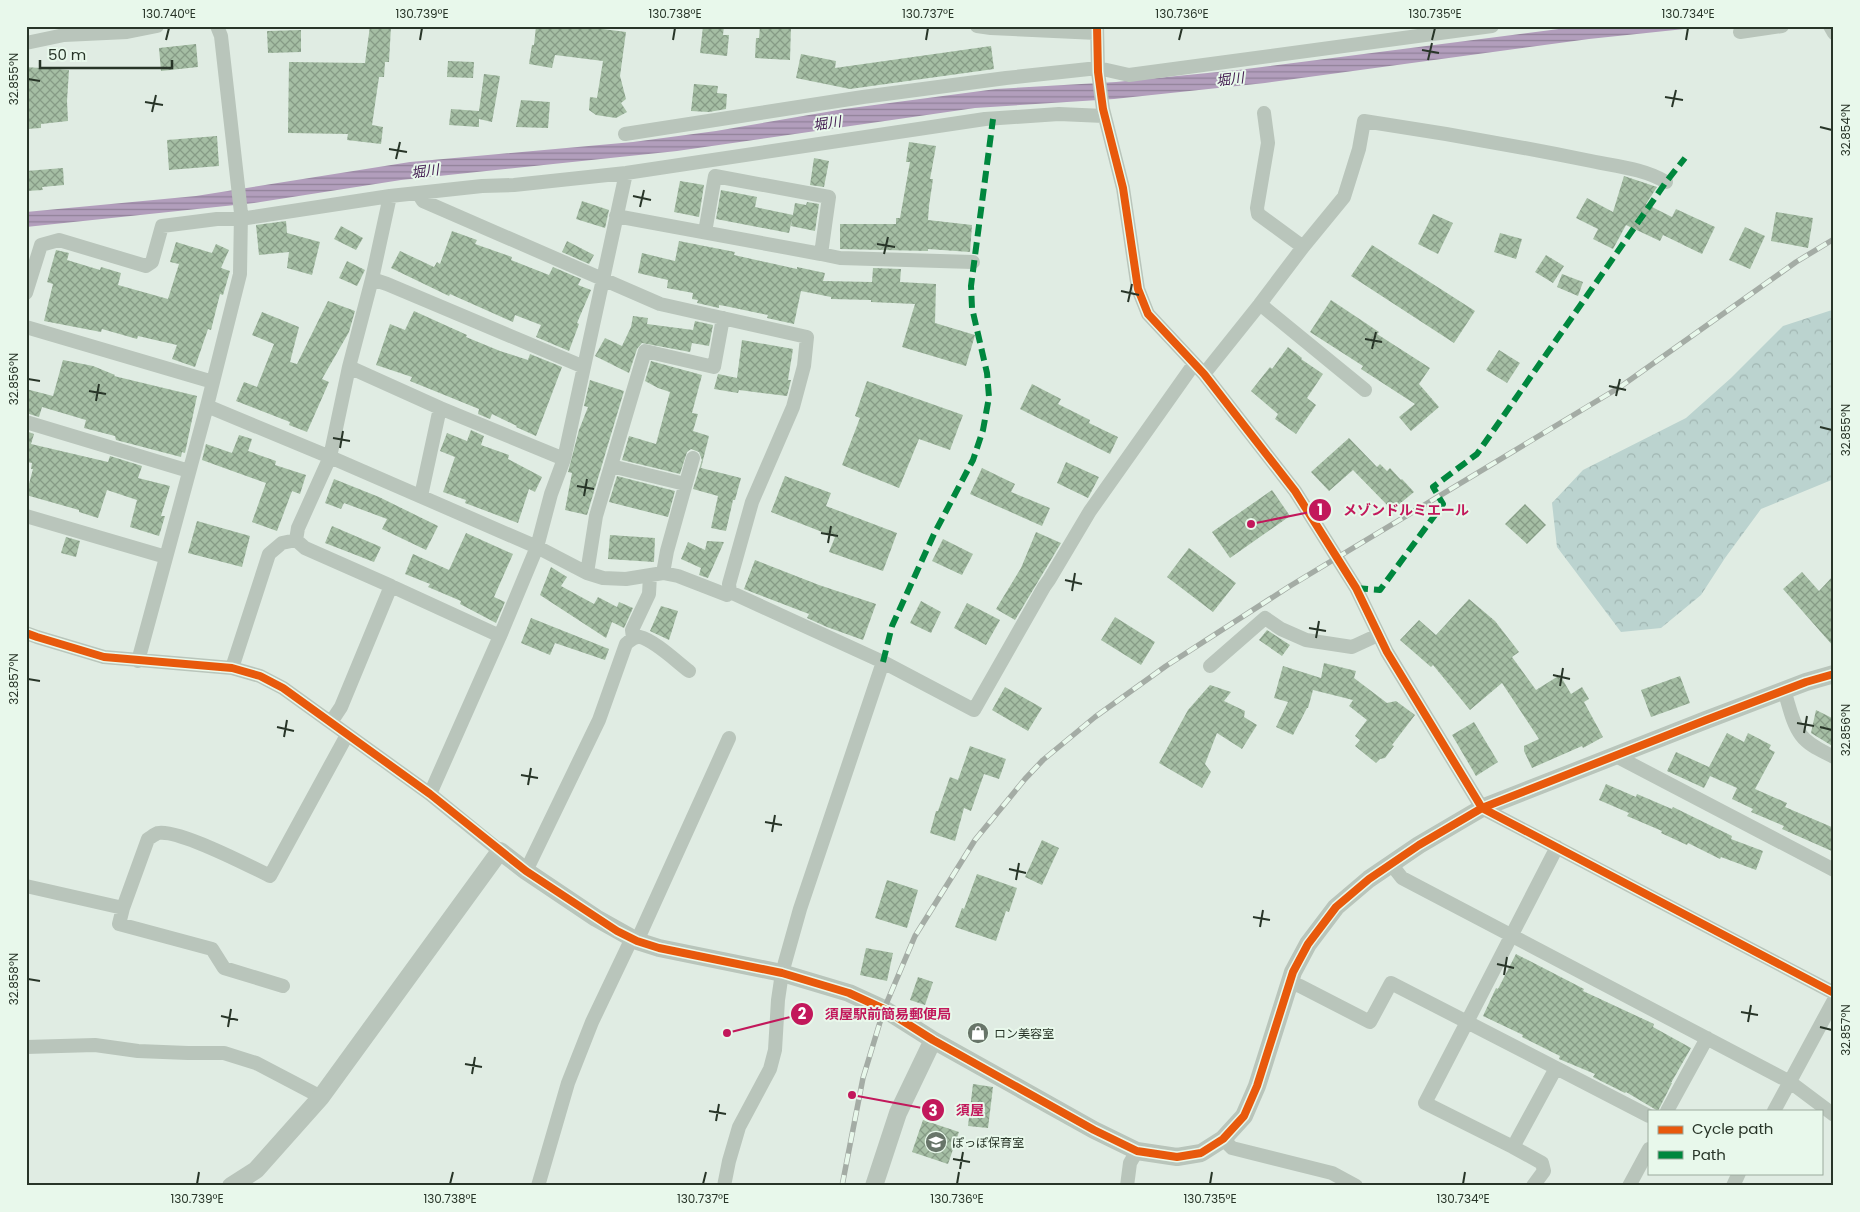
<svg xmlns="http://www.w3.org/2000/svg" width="1860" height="1212" viewBox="0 0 1860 1212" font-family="Poppins,'Noto Sans JP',sans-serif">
<defs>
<pattern id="forest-crowns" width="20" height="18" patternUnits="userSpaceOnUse" patternTransform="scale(1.25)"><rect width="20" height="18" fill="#bbd3cf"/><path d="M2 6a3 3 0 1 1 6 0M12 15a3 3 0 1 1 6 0" fill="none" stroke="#a1b6b2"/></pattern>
<pattern id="water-rules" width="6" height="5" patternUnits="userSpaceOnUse" patternTransform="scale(1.25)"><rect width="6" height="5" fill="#b29ebc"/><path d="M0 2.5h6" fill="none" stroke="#918299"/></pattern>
<pattern id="building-cross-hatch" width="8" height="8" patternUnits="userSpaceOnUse" patternTransform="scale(1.25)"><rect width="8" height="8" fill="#a5bea4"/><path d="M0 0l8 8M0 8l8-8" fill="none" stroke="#869b86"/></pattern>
</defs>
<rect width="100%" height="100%" fill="#e0ece3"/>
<path fill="url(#forest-crowns)" d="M1832,310L1834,479L1761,509L1725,558L1701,595L1661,628L1621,632L1557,547L1552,503L1583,470L1686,418L1731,378L1783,326Z"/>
<path fill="url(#water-rules)" d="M1582,26H1713L1589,39L1265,83L1114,99L975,108L677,151L401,180L254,203L26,227V212L196,196L410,162L633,142L716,131L844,109L996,89L1116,82L1238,70Z"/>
<path fill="url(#building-cross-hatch)" d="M370,26H391L389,62H385L384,77H379L372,125L383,127L381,144L347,140L348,134L288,133L289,62L365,63Z
M536,26H595V28L626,32L620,76L626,99L621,103L627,112L616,118L596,115L589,110L590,97L597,98L603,61L555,55L552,68L529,64L532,45H534Z
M703,26H724L723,35H729L727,56L700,53Z
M760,26H791L790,60L755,58L756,38H759Z
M301,30V52L268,53L267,31Z
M196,44L198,67L161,71L159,48Z
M991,46L994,69L850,89L796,78L801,54L836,61L835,68Z
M448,61L474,62L473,78L447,77Z
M26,67L69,70L67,101L68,121L41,124V128L26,129Z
M484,74L500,76L492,122L479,119V127L449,125L451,109L479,111Z
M694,84L718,86L717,93L727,94L726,109L709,112L691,111Z
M521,100L550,102L548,128L516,127Z
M217,136L219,166L169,170L167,140Z
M909,142L936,146L930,179H933L929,206L928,220L972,225L970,252L928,249V251L840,249V224H896V218H900L910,162H906Z
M814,158L829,161L824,187L810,185Z
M63,168L64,185L42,187L43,190L26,191V171Z
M1624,176L1657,187L1646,204L1672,217L1676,209L1715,227L1702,254L1663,235L1660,241L1626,225L1613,249L1593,239L1598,229L1576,218L1587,198L1613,212Z
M680,181L704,185L699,217L674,212Z
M721,190L757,197L755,207L793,215L789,233L716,219Z
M582,201L609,210L605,228L576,219Z
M807,202L819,204L815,231L791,226L795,203L806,205Z
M1776,212L1813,218L1808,248L1771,241Z
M1433,214L1453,223L1438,254L1418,244Z
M286,221L287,233L320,242L312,275L287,268L289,252L259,255L256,225Z
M341,226L363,238L356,250L334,239Z
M1745,227L1765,236L1750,269L1729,260Z
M452,231L477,240L475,244L512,257L511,260L549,275L553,267L581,279L578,285L591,290L577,323L579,324L569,351L536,337L541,325L515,315L513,322L450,294L449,296L391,268L400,251L434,267L437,262L440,264Z
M1500,233L1522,239L1516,259L1494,252Z
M567,241L594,255L589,264L562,252Z
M679,241L735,252L734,255L797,269V267L825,273L823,281L872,282L873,268L901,269L900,282L936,284L935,323L975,335L966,366L902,347L915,304L871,302V300L831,299V297L801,291L794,324L767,318L768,315L725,306L719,305V308L697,303L698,300L692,299L693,293L667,288L668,280L638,273L642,253L675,261Z
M176,242L212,253L216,244L229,250L221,268L230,271L223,295L220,294L211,330L208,329L195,367L172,359L177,345L138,336L137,339L102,329L101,332L44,321L53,284L47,282L56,250L69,253L67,260L100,270L101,267L121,273L118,285L168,299L179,264L170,262Z
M1372,245L1475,311L1454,343L1351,276Z
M1546,255L1564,266L1553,283L1535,272Z
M347,261L365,270L357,286L339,278Z
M1562,274L1583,282L1578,296L1557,287Z
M1331,300L1379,332L1377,334L1430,368L1419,384L1439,407L1411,431L1399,417L1415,404L1361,369L1363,366L1310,332Z
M328,301L355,311L349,332L322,379L329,382L307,432L289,425L290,422L236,401L244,382L257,387L274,344L252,335L262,312L299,327L290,362L297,364Z
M414,311L467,335L466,337L500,351L528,360L530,354L562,367L536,436L516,427L517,426L492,414L490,419L478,414L479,409L410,381L412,377L376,365L390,324L405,330Z
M633,316L648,318L647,324L693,330L695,321L713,325L709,346L692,343L690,352L642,343L637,349L629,373L595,356L605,338L622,346L631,327Z
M742,340L793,349L788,380H791L787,396L739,390L738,393L714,389L718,374L737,378Z
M1288,347L1302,358L1301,359L1323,374L1307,398L1316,405L1296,434L1275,419L1278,414L1251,391L1270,367L1272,369Z
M1499,350L1520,363L1507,383L1486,370Z
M63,360L93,366L115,375L114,376L197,396L185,453L182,452L181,457L116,440L115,436L84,428L86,420L42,407L39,417L26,413V389L53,396Z
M651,361L702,375L692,413L698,414L693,431L709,436L701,468L741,478L735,500H733L726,531L711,528L718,496L693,489L702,460L699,452L691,449L687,452L680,474L622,460L629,436L656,444L670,392L658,388L645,381Z
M590,380L624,391L587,515L565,510L572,473L568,472L579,430L588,407L584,406Z
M867,381L963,415L950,450L919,439L899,488L842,465L860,418L855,416Z
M1032,384L1061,399L1058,404L1090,420L1089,423L1118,437L1110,454L1020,409Z
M471,430L484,436L481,445L509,455L508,459L542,477L535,492L529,489L518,523L465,503L466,500L443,492L455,457L440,451L447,433L467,441Z
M26,431L34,434L31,444L108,462L110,456L142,466L138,478L170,486L161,516H165L159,536L130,527L137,500L107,490L98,518L79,512V510L26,495L33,469H31L32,463L26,462Z
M239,435L252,439L248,451L276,461L275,465L306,475L300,494L292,491L277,531L252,522L266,483L202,460L206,444L232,453Z
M1349,438L1377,467L1380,464L1387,471L1390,468L1401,480L1402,479L1414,492L1392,510L1353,470L1329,491L1311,472Z
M1066,462L1099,477L1088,498L1057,483Z
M982,468L1015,484L1011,492L1050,508L1042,526L970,494Z
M617,476L675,491L668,517L609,502Z
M785,476L831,493L826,506L897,533L883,571L829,552L835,537L771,512Z
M334,479L379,497L438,526L426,550L382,529L387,519L344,503L341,509L325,503Z
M1272,490L1290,516L1230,558L1212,532Z
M1525,504L1546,525L1527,544L1505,524Z
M197,521L250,536L242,567L188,553Z
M332,526L381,547L374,562L325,543Z
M1036,532L1061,543L1015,620L996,609L1021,568Z
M466,533L513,554L494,597L505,602L496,623L460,604L461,601L428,587L430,584L405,574L413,554L449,570Z
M610,535L655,538L654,562L608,559Z
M66,537L80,541L76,557L61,553Z
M943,539L973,554L962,575L932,561Z
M707,541L724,542L708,578L699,575L701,568L681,559L688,542L705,550Z
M1189,548L1236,583L1213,612L1167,577Z
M755,560L819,585L876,604L863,640L827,627L807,618L809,614L744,589Z
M551,567L567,577L561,586L594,604L598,597L617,607L619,602L633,608L624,628L612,622L606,638L540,595Z
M1802,572L1819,591L1834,575V647L1783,589Z
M1469,599L1495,621L1519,652L1512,657L1536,690L1560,675L1571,694L1582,687L1589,699L1584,702L1603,737L1583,748L1582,746L1532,768L1524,751V746L1539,739L1502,683L1470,710L1433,665L1431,667L1400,640L1419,620L1436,635Z
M921,601L941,612L931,633L910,623Z
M967,603L1000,620L986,645L954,628Z
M661,606L678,611L669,640L650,631Z
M1115,617L1155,642L1141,665L1101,640Z
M531,618L609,649L605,660L555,643L550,655L521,643Z
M1267,630L1290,645L1282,656L1259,640Z
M1324,663L1356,671L1354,678L1387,703L1396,701L1415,715L1392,745L1394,746L1385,758L1380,759L1376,763L1355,746L1360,740L1355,736L1367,720L1349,706L1353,700L1313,690L1308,708H1307L1293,735L1276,727L1288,702L1274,698L1283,666L1321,678Z
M1680,676L1690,703L1651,717L1641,690Z
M1210,685L1231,692L1224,701L1245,711L1244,717L1257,725L1242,749L1217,733L1205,764L1211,772L1202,788L1159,763L1188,710Z
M1005,687L1042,708L1028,731L992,710Z
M1816,710L1834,719V747L1811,733Z
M1474,722L1498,762L1476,776L1452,735Z
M1727,733L1744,742L1748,733L1771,745L1769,749L1775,752L1755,789L1787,803L1785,807L1834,828V852L1782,829L1784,826L1751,812L1753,809L1732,799L1737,788L1710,776L1704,788L1667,771L1676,752L1709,767Z
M970,746L1006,759L999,779L984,774L971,811L964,808L955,841L930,833L936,811H938L950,777L958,780Z
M1606,784L1636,797L1637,794L1672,809L1673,807L1732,836L1731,839L1763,851L1756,870L1721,857L1720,859L1688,843L1687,845L1661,833L1662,831L1627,816L1629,813L1599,800Z
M1042,840L1059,848L1042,885L1025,877Z
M977,874L1017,888L1009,912L1006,911L996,941L955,927L962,908L964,909Z
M887,880L918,890L907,928L875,918Z
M866,948L893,953L887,981L860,975Z
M1516,954L1584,989L1583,991L1654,1024L1653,1027L1691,1048L1671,1083H1672L1658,1111L1626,1092L1625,1093L1593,1077L1595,1074L1559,1059L1560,1056L1522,1037L1523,1035L1483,1016L1496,988L1498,989Z
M918,977L933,982L925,1005L910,1000Z
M973,1084L993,1087L988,1128L968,1126Z
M923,1120L959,1132L948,1164L912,1152Z"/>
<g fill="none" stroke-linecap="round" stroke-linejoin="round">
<path stroke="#b9c5bb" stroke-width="14" d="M977,26L991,28L1097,33
M1097,26L1098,72L1103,109L1123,188L1138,289L1148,314L1204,374L1295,491L1356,588L1387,652L1482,808L1834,993
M1830,26L1834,33
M1740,32L1782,26
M26,43L64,35L127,32L157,26
M625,134L863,97L1006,78L1098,68L1129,75L1492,26
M418,193L423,201L660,304L807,337L804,366L793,407L752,502L729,584L730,592
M616,216L821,254
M705,232L715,176L829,197L821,254L840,258L973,262
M1303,247L1344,197L1359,149L1364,121C1438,132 1512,145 1586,160C1613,166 1643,168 1666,182
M372,279L390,196
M26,293L41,245L59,240L146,266L152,262L162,226L217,219H240L390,196L482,186L514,185L626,173L985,119L1059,114L1104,116
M1260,304L1303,247L1258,214L1257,208L1268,143L1264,113
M26,327L213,382
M349,367L372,279L387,284L584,367
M1204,374L1260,304L1365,390
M207,406L330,457L537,547L587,573L603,578L626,579L663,573L678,576L727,595L730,592L883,662L974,710L1044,587L1049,580L1090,511L1194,364
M440,408L564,459
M26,422L189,471
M611,466L685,484
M26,516L166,557
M587,573L596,516L645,351L714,367L723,318
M663,573L667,551L693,458
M391,586L305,548L296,540L298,528L330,457L349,367L440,408L421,496
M26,633L37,637L104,657L232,668L260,676L283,688L430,794L500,851
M633,638L632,630L649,594L650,575
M138,661L207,406L240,274L241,213L221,36L217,26
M1210,666L1265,618L1281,629L1306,640L1352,647L1378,635
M232,668L269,554L282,543L296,540
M1784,690C1789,705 1792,723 1801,735C1809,746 1823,751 1834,757
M331,722L341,707L391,586L500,636
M1616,756L1834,870
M430,794L500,636L537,547L551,494L564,459L626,173
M1391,864L1402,878L1790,1082L1834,1115
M526,871L599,720L626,644C631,640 634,636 640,637C654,640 677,662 689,671
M26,886L123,908L119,924L212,949L224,968L283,986
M123,908L148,839C150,838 155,834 158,833C178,829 250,866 270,876L347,735
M637,941L729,738
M1290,983L1300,986L1370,1022L1391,983L1467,1022L1557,847
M26,1047L95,1045L138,1051L188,1053H224L256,1063L321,1097
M1667,1111L1707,1038
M1774,1111L1834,1000
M1223,1139L1232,1148L1332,1173L1356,1186
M1513,1147L1425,1103L1467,1022L1649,1116
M538,1186L568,1083L592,1022L632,938
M724,1186L729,1161L739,1127L770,1069L775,1050L778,1000L782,973L800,909L883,662
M1127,1186L1130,1163L1137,1151
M1533,1186L1544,1171L1542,1163L1513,1147L1556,1068
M1629,1186L1649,1149
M1733,1186L1739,1173"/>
<path stroke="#b9c5bb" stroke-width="18" d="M231,1186L256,1170L321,1097L500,851L526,871L596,918L637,941L659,948L782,973L849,993L884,1009L933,1040L1094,1130L1137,1151L1177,1157L1201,1153L1223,1139L1244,1116L1257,1086L1293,972L1308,944L1336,907L1369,879L1419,845L1482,808L1706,720L1806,682L1834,674
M874,1186L898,1113L933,1040"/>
<g stroke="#a4aca5" stroke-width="5.5">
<path id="rail" d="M842,1186L863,1078L884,1009L915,936L975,840L1025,779L1043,760L1095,717L1166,666L1290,586L1620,387L1796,262L1834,239"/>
</g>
<use href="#rail" stroke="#e8f8eb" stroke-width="4" stroke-dasharray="11" stroke-linecap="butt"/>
<path stroke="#00873e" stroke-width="6" stroke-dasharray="12 6" stroke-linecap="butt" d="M1356,588L1380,590L1443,504L1433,487L1477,454L1666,182L1685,158
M883,662L892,626L934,534L973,460L983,430L989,397L987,373L972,308L971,286L993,119"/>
<g stroke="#e8f8eb" stroke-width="11">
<path id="cycleway" d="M1097,26L1098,72L1103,109L1123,188L1138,289L1148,314L1204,374L1295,491L1356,588L1387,652L1482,808L1834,993
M26,633L37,637L104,657L232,668L260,676L283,688L430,794L526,871L617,931L637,941L659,948L782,973L849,993L884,1009L933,1040L1094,1130L1137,1151L1177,1157L1201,1153L1223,1139L1244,1116L1257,1086L1293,972L1308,944L1336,907L1369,879L1419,845L1482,808L1706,720L1806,682L1834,674"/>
</g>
<use href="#cycleway" stroke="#e8590c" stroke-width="8"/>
</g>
<path fill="none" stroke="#283528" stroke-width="2" d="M166,40L169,28M420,40L422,28M673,40L675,28M926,40L928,28M1179,40L1182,28M1432,40L1435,28M1686,40L1688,28M1422,50L1439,53M1428,60L1432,43M28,79L40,81M1665,97L1683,100M145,102L163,105M1672,107L1676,90M152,112L156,95M1820,127L1832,130M389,149L407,152M396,159L400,142M633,196L651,200M640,207L644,190M877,244L895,247M884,254L888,237M1121,291L1139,295M1128,302L1132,284M1365,339L1382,342M1372,349L1376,332M28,379L40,381M1609,386L1626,390M89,391L106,394M1616,396L1620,379M96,401L99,384M1820,427L1832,430M333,438L350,441M340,448L343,431M577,486L594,489M584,496L587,479M821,533L838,536M828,543L831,526M1065,580L1082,584M1072,591L1075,573M1309,628L1326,631M1316,638L1319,621M1553,675L1570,679M28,679L40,681M1560,686L1563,668M1797,723L1814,726M277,727L294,731M1820,727L1832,730M1804,733L1807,716M284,737L287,720M521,775L538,778M528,785L531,768M765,822L782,825M772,832L775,815M1009,869L1026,873M1016,880L1019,863M1253,917L1270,920M1260,927L1263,910M1497,964L1514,968M1504,975L1507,957M28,979L40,981M1741,1012L1758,1015M221,1016L238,1020M1748,1022L1751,1005M228,1027L231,1009M1820,1027L1832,1030M465,1064L482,1067M472,1074L475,1057M709,1111L726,1114M716,1121L719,1104M953,1159L970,1162M960,1169L963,1152M197,1184L199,1172M450,1184L453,1172M703,1184L706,1172M957,1184L959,1172M1210,1184L1212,1172M1463,1184L1465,1172"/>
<defs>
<g id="shop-disc" transform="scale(1.125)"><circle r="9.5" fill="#687569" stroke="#e8f8eb"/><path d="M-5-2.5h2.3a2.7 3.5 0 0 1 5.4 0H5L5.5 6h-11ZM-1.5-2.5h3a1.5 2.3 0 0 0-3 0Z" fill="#fff"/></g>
<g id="school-disc" transform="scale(1.125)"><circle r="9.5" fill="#687569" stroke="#e8f8eb"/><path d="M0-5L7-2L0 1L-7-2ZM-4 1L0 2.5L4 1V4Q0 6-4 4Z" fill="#fff"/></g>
</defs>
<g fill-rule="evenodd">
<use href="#shop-disc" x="978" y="1033"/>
<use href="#school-disc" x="936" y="1142"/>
</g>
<g text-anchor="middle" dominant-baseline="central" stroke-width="4" stroke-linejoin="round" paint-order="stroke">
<g font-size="12" fill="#283528" stroke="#e8f8eb" text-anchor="start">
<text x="994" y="1033">ロン美容室</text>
<text x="952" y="1142">ぽっぽ保育室</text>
</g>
<g font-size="14" font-style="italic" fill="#462054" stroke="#e8f8eb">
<text transform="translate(1230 79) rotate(-7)">堀川</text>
<text transform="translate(827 123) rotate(-8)">堀川</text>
<text transform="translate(425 171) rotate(-7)">堀川</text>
</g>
</g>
<path fill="none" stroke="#c2185b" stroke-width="2" d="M1251 524L1320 510M727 1033L802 1014M852 1095L933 1110"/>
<g fill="#c2185b" stroke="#e8f8eb" stroke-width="2">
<circle cx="1251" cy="524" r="5"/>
<circle cx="727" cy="1033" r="5"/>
<circle cx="852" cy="1095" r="5"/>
<circle cx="1320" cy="510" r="12"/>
<circle cx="802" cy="1014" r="12"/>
<circle cx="933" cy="1110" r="12"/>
</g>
<g font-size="15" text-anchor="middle" font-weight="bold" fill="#fff">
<text x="1320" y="515">1</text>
<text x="802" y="1019">2</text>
<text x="933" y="1116">3</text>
</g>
<g font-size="14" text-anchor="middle" font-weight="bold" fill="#c2185b" stroke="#e8f8eb" stroke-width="4" stroke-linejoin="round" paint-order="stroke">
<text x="1406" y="515">メゾンドルミエール</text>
<text x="888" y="1019">須屋駅前簡易郵便局</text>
<text x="970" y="1115">須屋</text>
</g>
<rect width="1860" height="1212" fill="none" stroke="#e8f8eb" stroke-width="55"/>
<rect x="1648" y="1110" width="175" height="65" fill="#e8f8eb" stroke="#9baa9d"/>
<rect x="1658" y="1126" width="25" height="8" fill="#e8590c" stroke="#9baa9d"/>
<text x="1692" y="1134" font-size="15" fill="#283528">Cycle path</text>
<rect x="1658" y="1151" width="25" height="8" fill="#00873e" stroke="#9baa9d"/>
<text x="1692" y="1160" font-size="15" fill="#283528">Path</text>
<path d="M40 60v8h132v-8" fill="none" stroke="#283528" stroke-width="2.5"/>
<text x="48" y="60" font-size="15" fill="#283528" stroke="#e8f8eb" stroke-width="4" paint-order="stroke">50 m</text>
<rect x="28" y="28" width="1804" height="1156" fill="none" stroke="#283528" stroke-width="2"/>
<g font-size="12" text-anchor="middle" fill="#283528">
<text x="169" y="18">130.740°E</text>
<text x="422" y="18">130.739°E</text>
<text x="675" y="18">130.738°E</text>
<text x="928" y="18">130.737°E</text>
<text x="1182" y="18">130.736°E</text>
<text x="1435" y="18">130.735°E</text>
<text x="1688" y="18">130.734°E</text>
<text transform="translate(14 79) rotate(-90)" y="4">32.855°N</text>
<text transform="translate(1846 130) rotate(-90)" y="4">32.854°N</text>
<text transform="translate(14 379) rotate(-90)" y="4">32.856°N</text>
<text transform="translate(1846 430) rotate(-90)" y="4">32.855°N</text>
<text transform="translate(14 679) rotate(-90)" y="4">32.857°N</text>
<text transform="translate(1846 730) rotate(-90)" y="4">32.856°N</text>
<text transform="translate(14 979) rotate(-90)" y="4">32.858°N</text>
<text transform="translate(1846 1030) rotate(-90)" y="4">32.857°N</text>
<text x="197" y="1203">130.739°E</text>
<text x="450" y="1203">130.738°E</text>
<text x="703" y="1203">130.737°E</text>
<text x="957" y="1203">130.736°E</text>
<text x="1210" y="1203">130.735°E</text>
<text x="1463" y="1203">130.734°E</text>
</g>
</svg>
